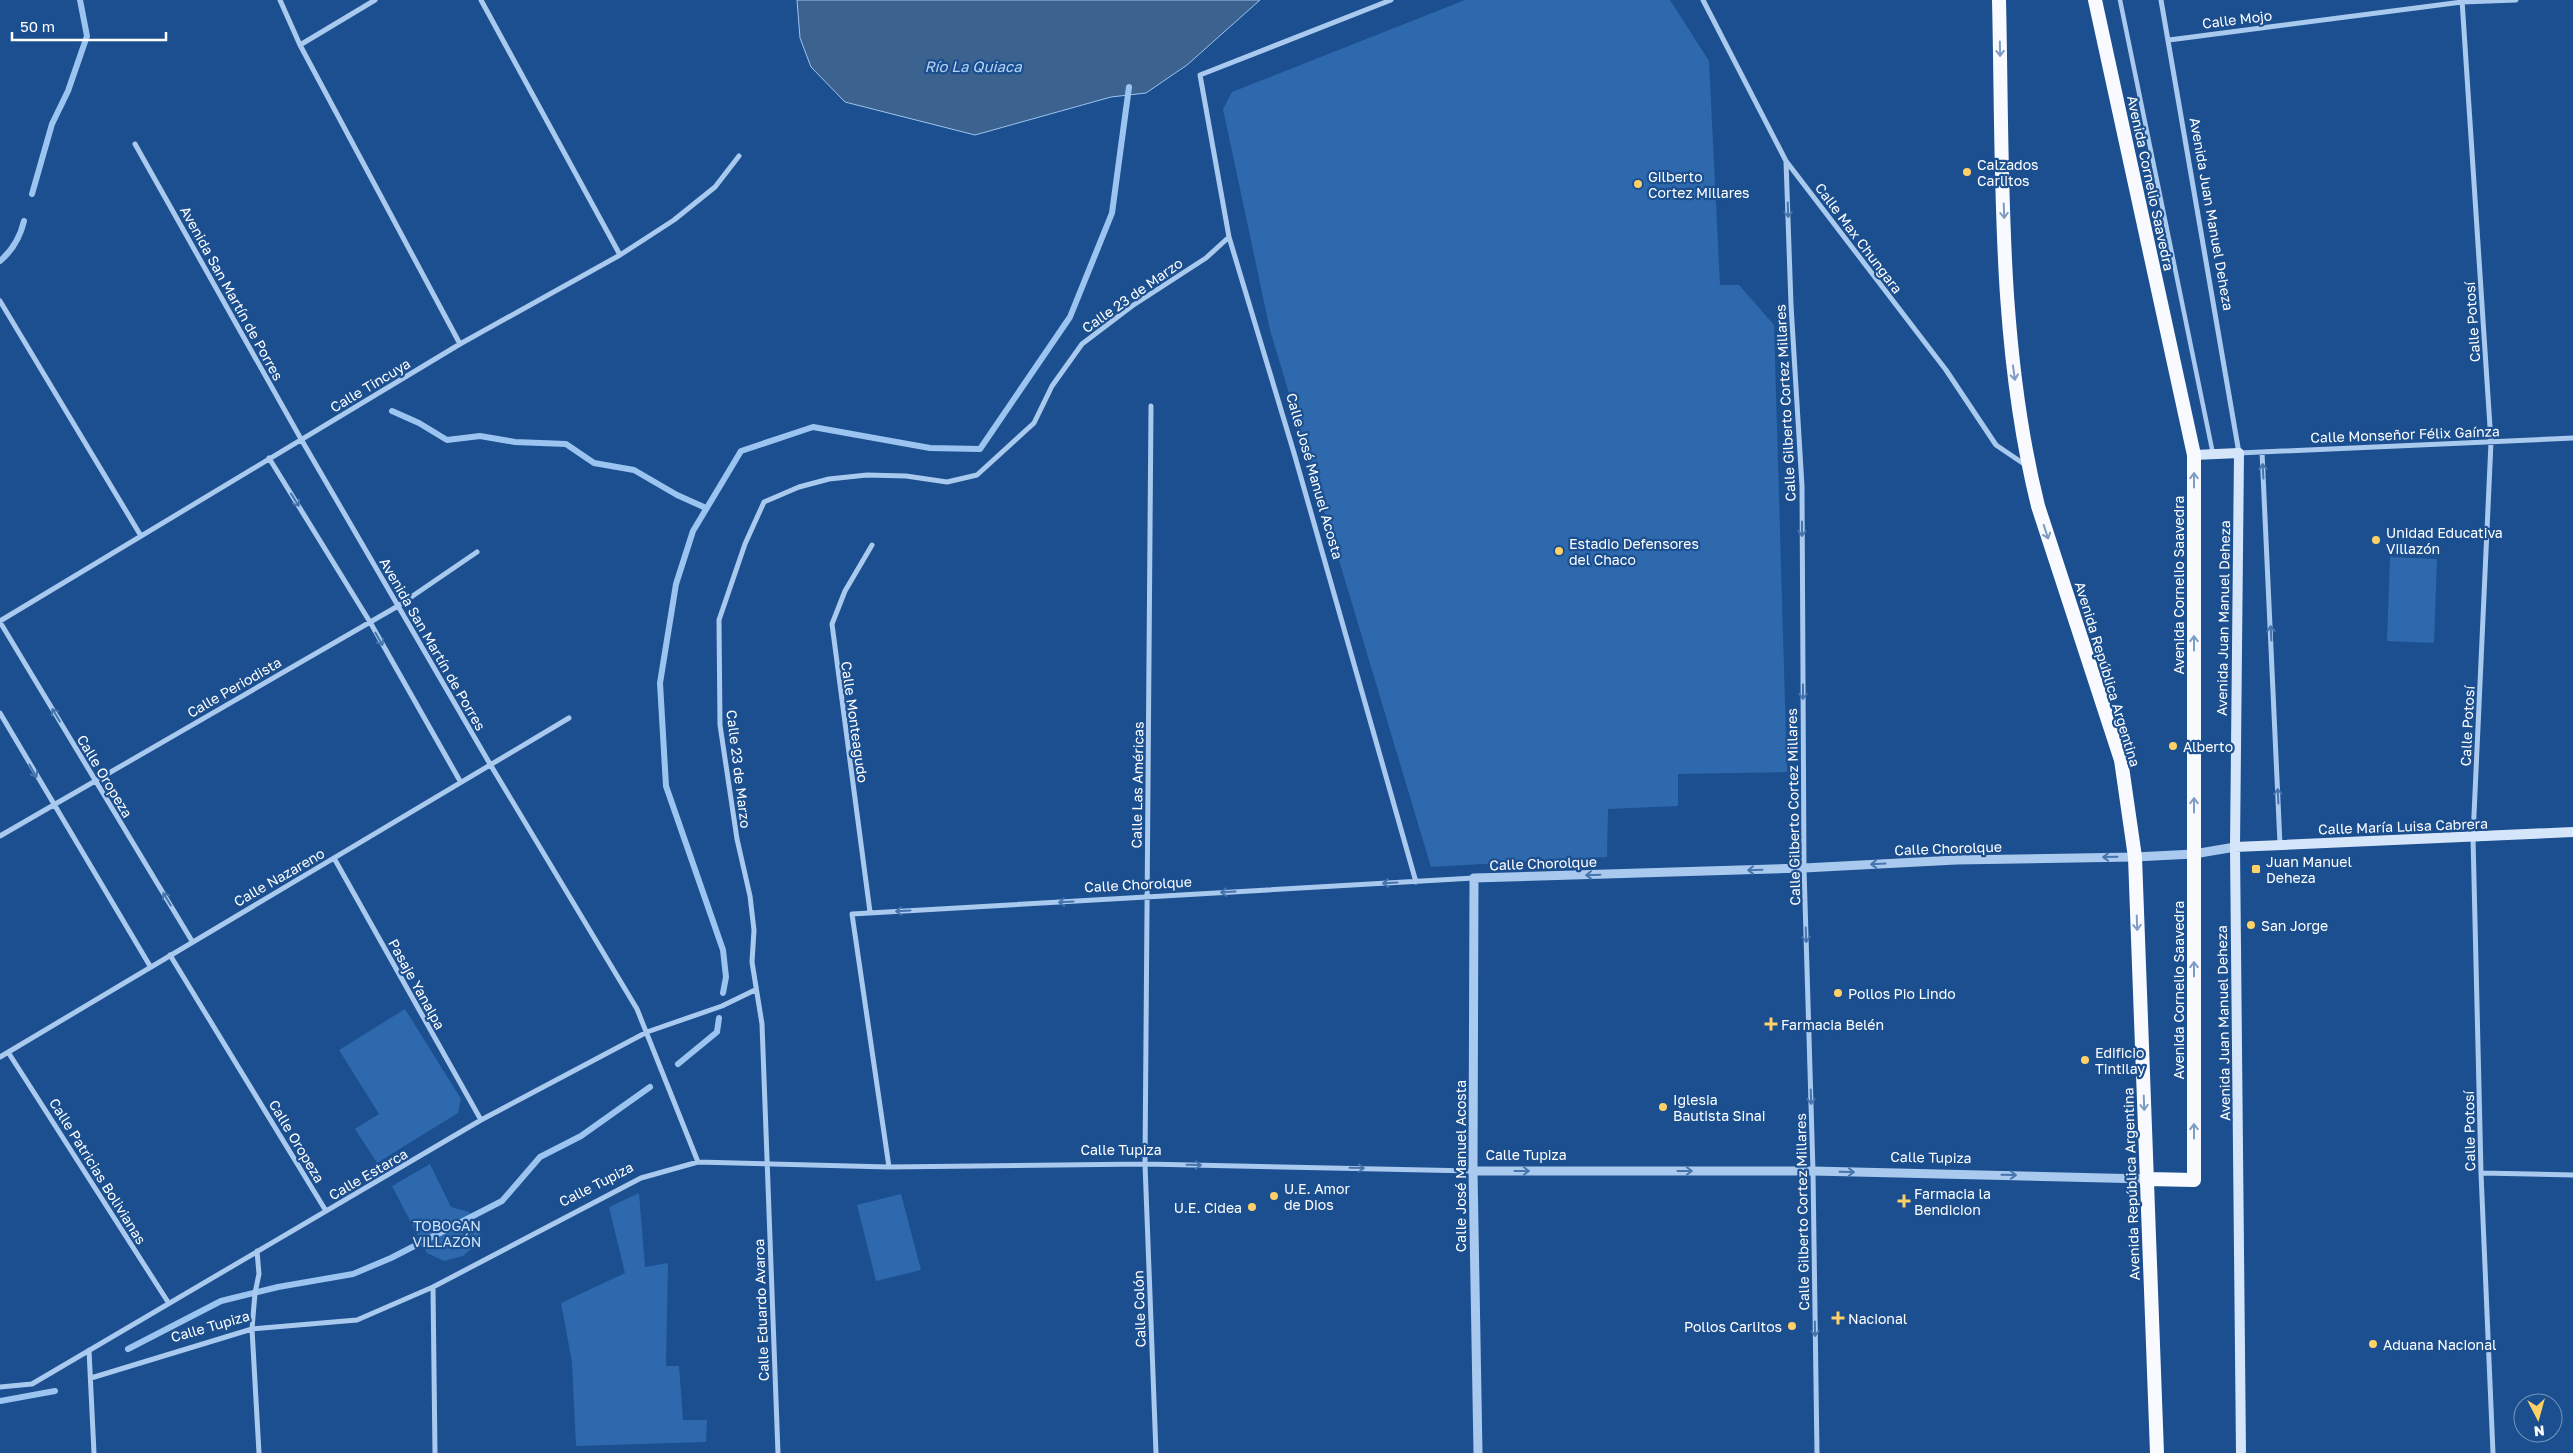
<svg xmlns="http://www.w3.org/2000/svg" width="2573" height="1453" viewBox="0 0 2573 1453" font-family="'Golos Text',sans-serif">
<rect width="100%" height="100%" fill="#1b4f8f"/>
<path fill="#2e69ad" d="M1465,0H1670L1709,61L1720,285H1739L1774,325L1787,772L1678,774V806L1608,809L1607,857L1431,867L1270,330L1223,109L1232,92Z
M2390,557L2437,559L2434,643L2387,641Z
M405,1009L461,1099L458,1113L377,1163L355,1129L379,1114L339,1050Z
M430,1164L451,1207L469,1212L483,1239L463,1256L444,1261L427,1253L392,1186Z
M639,1193L645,1267L668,1263L666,1366H679L683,1420H707L706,1442L576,1446L572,1362L561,1303L625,1273L609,1207Z
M901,1194L921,1270L876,1281L857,1205Z"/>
<path fill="#3c6290" stroke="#9cc4f0" d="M797,0H1260L1187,65L1146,93L1111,97L975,135L845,102L811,67L800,38Z"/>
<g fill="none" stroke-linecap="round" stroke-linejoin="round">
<path stroke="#9cc4f0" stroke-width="6" d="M32,194L52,124L68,91L87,36L80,0
M0,261C13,250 20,238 24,221
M392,411L419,423L447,440L480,436L515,442L566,444L594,463L634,470L677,495L706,508
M723,993L726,977L723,950L666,786L660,683L676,584L693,531L741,451L813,427L930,448L980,449L1070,317L1112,213L1129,87
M678,1064L717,1032L719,1018
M128,1349L221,1301L278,1287L353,1274L391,1258L502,1201L540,1157L581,1136L650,1087
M0,1401L55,1391"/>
<path stroke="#a9c9ee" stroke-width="4.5" d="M2120,0L2213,454"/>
<path stroke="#a9c9ee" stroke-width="5" d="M280,0L300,45L460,344
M481,0L620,255
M1391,0L1200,75L1229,237L1294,453L1416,882
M1703,0L1786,161L1946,370L1996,445L2027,466
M2161,0L2239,453L2573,438
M2462,0L2491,442L2473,837L2481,1173L2493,1453
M2169,40L2462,2L2516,0
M300,45L375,0
M135,144L301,439L490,764L637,1009L698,1162
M1786,161L1791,305L1802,486L1804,868L1813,1171L1817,1453
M0,301L141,536
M1151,406L1145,1164L1156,1453
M2262,452L2280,844
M269,458L370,622L460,781
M0,621L460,344L620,255L674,220L715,187L739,156
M0,622L192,941
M0,713L150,966
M0,836L398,606L477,552
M334,858L481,1120
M870,912L832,624L845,591L872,545
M170,955L326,1211
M8,1052L168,1302
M0,1057L569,718
M889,1167L852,914L1474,878
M2481,1173L2573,1175
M257,1251L259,1274L255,1293L252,1329L259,1453
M433,1287L435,1453
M89,1350L94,1453
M91,1378L252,1329L357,1320L433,1287L641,1178L698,1162L889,1167L1145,1164L1473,1171
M0,1387L32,1384L481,1120L647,1032L722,1006L755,990
M778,1453L762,1024L752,962L754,930L750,896L737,839L720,725L719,620L745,544L764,502L799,487L829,479L867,475L906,476L947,482L977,475L1034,423L1052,386L1082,344L1132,306L1206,258L1229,237"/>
<path stroke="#a9c9ee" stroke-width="9" d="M1473,1171H1813L2147,1179
M1478,1453L1473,1171L1474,878L1804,868L1956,860L2135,857L2194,854L2235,847"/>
<path stroke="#d6e6fa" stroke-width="10" d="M2194,455L2239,453L2235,847L2241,1453
M2235,847L2573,832"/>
<path stroke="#f8faff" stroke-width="14" d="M1999,0C2003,169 1997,341 2038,506L2121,760L2135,857L2157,1453
M2095,0L2194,455V1180L2147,1179"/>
</g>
<defs><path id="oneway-shaft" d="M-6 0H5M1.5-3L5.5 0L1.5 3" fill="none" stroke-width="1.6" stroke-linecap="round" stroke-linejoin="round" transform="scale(1.25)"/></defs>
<g stroke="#7e9cc1">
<use href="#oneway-shaft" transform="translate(2000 49) rotate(89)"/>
<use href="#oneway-shaft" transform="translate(2004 211) rotate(88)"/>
<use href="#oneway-shaft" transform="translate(2014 373) rotate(82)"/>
<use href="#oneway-shaft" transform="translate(2194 480) rotate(-90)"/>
<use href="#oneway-shaft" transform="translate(2046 532) rotate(72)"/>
<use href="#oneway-shaft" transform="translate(2194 643) rotate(-90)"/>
<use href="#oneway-shaft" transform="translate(2194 805) rotate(-90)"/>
<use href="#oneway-shaft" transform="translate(2137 923) rotate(88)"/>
<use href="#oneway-shaft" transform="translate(2194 969) rotate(-90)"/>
<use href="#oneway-shaft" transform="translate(2144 1103) rotate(88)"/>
<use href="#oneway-shaft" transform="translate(2194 1131) rotate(-90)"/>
</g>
<g stroke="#4674ac">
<use href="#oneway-shaft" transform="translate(1788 210) rotate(88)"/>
<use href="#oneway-shaft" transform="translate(2263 471) rotate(-93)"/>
<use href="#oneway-shaft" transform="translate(295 500) rotate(58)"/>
<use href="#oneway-shaft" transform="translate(1802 529) rotate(90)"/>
<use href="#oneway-shaft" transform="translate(2271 633) rotate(-93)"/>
<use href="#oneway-shaft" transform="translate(379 639) rotate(60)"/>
<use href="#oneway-shaft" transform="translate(1803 692) rotate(90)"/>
<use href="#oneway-shaft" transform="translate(56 715) rotate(-121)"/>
<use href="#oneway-shaft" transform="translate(33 771) rotate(60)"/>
<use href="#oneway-shaft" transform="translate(2278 796) rotate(-93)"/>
<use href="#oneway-shaft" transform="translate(2110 857) rotate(179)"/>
<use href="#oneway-shaft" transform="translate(1878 864) rotate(177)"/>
<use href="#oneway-shaft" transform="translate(1755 870) rotate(178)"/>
<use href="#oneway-shaft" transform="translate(1593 875) rotate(178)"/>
<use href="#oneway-shaft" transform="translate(1390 883) rotate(177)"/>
<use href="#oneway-shaft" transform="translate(1228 892) rotate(177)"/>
<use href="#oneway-shaft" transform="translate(167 899) rotate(-121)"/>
<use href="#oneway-shaft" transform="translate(1066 902) rotate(177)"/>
<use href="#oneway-shaft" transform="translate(903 911) rotate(177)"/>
<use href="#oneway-shaft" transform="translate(1806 935) rotate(88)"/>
<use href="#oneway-shaft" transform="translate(1811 1097) rotate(88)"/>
<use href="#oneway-shaft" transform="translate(1194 1165) rotate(1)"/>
<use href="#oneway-shaft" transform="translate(1357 1168) rotate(1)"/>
<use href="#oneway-shaft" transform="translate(1522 1171)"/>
<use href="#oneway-shaft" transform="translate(1685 1171)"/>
<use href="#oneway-shaft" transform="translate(1847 1172) rotate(1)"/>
<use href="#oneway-shaft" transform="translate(2009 1175) rotate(1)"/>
<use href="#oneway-shaft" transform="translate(1815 1329) rotate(89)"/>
</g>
<g fill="#ffd166" stroke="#1b4f8f" stroke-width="2">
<circle cx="1967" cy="172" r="5"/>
<circle cx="1638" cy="184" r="5"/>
<circle cx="2376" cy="540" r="5"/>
<circle cx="1559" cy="551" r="5"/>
<circle cx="2173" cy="746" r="5"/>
<rect x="2251" y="864" width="10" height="10" rx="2.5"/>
<circle cx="2251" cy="925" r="5"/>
<circle cx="1838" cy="993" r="5"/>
<path d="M1768.5 1016.5h5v5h5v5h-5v5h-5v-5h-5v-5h5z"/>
<circle cx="2085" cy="1060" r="5"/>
<circle cx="1663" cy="1107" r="5"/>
<circle cx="1274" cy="1196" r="5"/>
<path d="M1901.5 1193.5h5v5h5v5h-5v5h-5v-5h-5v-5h5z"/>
<circle cx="1252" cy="1207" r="5"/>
<path d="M1835.5 1310.5h5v5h5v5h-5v5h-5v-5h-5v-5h5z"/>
<circle cx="1792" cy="1326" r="5"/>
<circle cx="2373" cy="1344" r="5"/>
</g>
<g text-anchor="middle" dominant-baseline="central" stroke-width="4.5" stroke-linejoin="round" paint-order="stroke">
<g font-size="14" fill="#fff" stroke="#1b4f8f">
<text transform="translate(2237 19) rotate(-7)">Calle Mojo</text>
<text transform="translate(2151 183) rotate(78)">Avenida Cornelio Saavedra</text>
<text transform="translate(2212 214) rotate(80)">Avenida Juan Manuel Deheza</text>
<text transform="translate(1859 238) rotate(53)">Calle Max Chungara</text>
<text transform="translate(232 293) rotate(61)">Avenida San Martín de Porres</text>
<text transform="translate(1132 295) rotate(-35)">Calle 23 de Marzo</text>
<text transform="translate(2472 322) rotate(-94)">Calle Potosí</text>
<text transform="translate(370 385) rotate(-31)">Calle Tincuya</text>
<text transform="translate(1785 403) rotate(-93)">Calle Gilberto Cortez Millares</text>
<text transform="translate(2405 434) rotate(-2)">Calle Monseñor Félix Gaínza</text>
<text transform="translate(1315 476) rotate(74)">Calle José Manuel Acosta</text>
<text transform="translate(2178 585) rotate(-90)">Avenida Cornelio Saavedra</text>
<text transform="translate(2223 618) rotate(-89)">Avenida Juan Manuel Deheza</text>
<text transform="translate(433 644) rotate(60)">Avenida San Martín de Porres</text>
<text transform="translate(2108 674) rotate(73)">Avenida República Argentina</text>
<text transform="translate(234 687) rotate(-30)">Calle Periodista</text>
<text transform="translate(855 722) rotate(82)">Calle Monteagudo</text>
<text transform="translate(2467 726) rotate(-87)">Calle Potosí</text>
<text transform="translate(739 769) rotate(83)">Calle 23 de Marzo</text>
<text transform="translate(105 776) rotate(59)">Calle Oropeza</text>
<text transform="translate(1137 785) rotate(-89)">Calle Las Américas</text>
<text transform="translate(1793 807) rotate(-91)">Calle Gilberto Cortez Millares</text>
<text transform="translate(2403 826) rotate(-2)">Calle María Luisa Cabrera</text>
<text transform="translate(1948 848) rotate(-2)">Calle Chorolque</text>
<text transform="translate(1543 863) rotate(-2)">Calle Chorolque</text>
<text transform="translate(279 877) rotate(-30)">Calle Nazareno</text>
<text transform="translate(1138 884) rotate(-3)">Calle Chorolque</text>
<text transform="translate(417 984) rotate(61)">Pasaje Yanalpa</text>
<text transform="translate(2178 990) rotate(-90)">Avenida Cornelio Saavedra</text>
<text transform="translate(2223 1023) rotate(-91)">Avenida Juan Manuel Deheza</text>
<text transform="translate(2469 1131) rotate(-91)">Calle Potosí</text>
<text transform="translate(297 1141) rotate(59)">Calle Oropeza</text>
<text x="1121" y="1149">Calle Tupiza</text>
<text x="1526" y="1154">Calle Tupiza</text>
<text transform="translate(1931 1157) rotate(1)">Calle Tupiza</text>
<text transform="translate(1460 1166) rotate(-90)">Calle José Manuel Acosta</text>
<text transform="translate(98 1171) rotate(58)">Calle Patricias Bolivianas</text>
<text transform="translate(368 1174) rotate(-30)">Calle Estarca</text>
<text transform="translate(596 1184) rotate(-27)">Calle Tupiza</text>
<text transform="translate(2131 1184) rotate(-92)">Avenida República Argentina</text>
<text transform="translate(1802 1212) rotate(-91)">Calle Gilberto Cortez Millares</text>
<text transform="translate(1139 1309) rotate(-92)">Calle Colón</text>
<text transform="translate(761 1310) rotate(-92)">Calle Eduardo Avaroa</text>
<text transform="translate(210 1326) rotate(-16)">Calle Tupiza</text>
</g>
<g font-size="14" fill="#fff" stroke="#1b4f8f" text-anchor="start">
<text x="1977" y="164">Calzados<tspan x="1977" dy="16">Carlitos</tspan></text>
<text x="1648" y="176">Gilberto<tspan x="1648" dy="16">Cortez Millares</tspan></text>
<text x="2386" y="532">Unidad Educativa<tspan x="2386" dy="16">Villazón</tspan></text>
<text x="1569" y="543">Estadio Defensores<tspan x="1569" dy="16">del Chaco</tspan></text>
<text x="2183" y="746">Alberto</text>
<text x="2266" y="861">Juan Manuel<tspan x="2266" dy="16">Deheza</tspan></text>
<text x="2261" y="925">San Jorge</text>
<text x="1848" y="993">Pollos Pio Lindo</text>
<text x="1781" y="1024">Farmacia Belén</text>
<text x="2095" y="1052">Edificio<tspan x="2095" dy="16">Tintilay</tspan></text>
<text x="1673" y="1099">Iglesia<tspan x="1673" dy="16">Bautista Sinai</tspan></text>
<text x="1284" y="1188">U.E. Amor<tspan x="1284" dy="16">de Dios</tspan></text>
<text x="1914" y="1193">Farmacia la<tspan x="1914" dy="16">Bendicion</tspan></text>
<text x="1242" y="1207" text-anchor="end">U.E. Cidea</text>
<text x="1848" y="1318">Nacional</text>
<text x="1782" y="1326" text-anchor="end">Pollos Carlitos</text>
<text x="2383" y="1344">Aduana Nacional</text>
</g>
<g font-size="14" fill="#cfe3fa" stroke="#1b4f8f">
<text x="447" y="1225">TOBOGAN<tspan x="447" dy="16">VILLAZÓN</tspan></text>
</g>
<g font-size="15" font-style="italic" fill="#b5d3f5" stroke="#1b4f8f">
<text x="973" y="66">Río La Quiaca</text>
</g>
</g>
<g transform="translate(2538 1418) rotate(174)"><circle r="24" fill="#1b4f8f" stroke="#7695bc"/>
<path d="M0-4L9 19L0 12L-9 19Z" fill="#ffd166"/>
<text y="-8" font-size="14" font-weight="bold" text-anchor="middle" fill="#ffffff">N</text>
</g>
<path d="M12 32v8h154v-8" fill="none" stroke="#ffffff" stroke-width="2.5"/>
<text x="20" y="32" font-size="15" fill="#ffffff" stroke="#1b4f8f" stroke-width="4" paint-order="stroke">50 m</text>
</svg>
